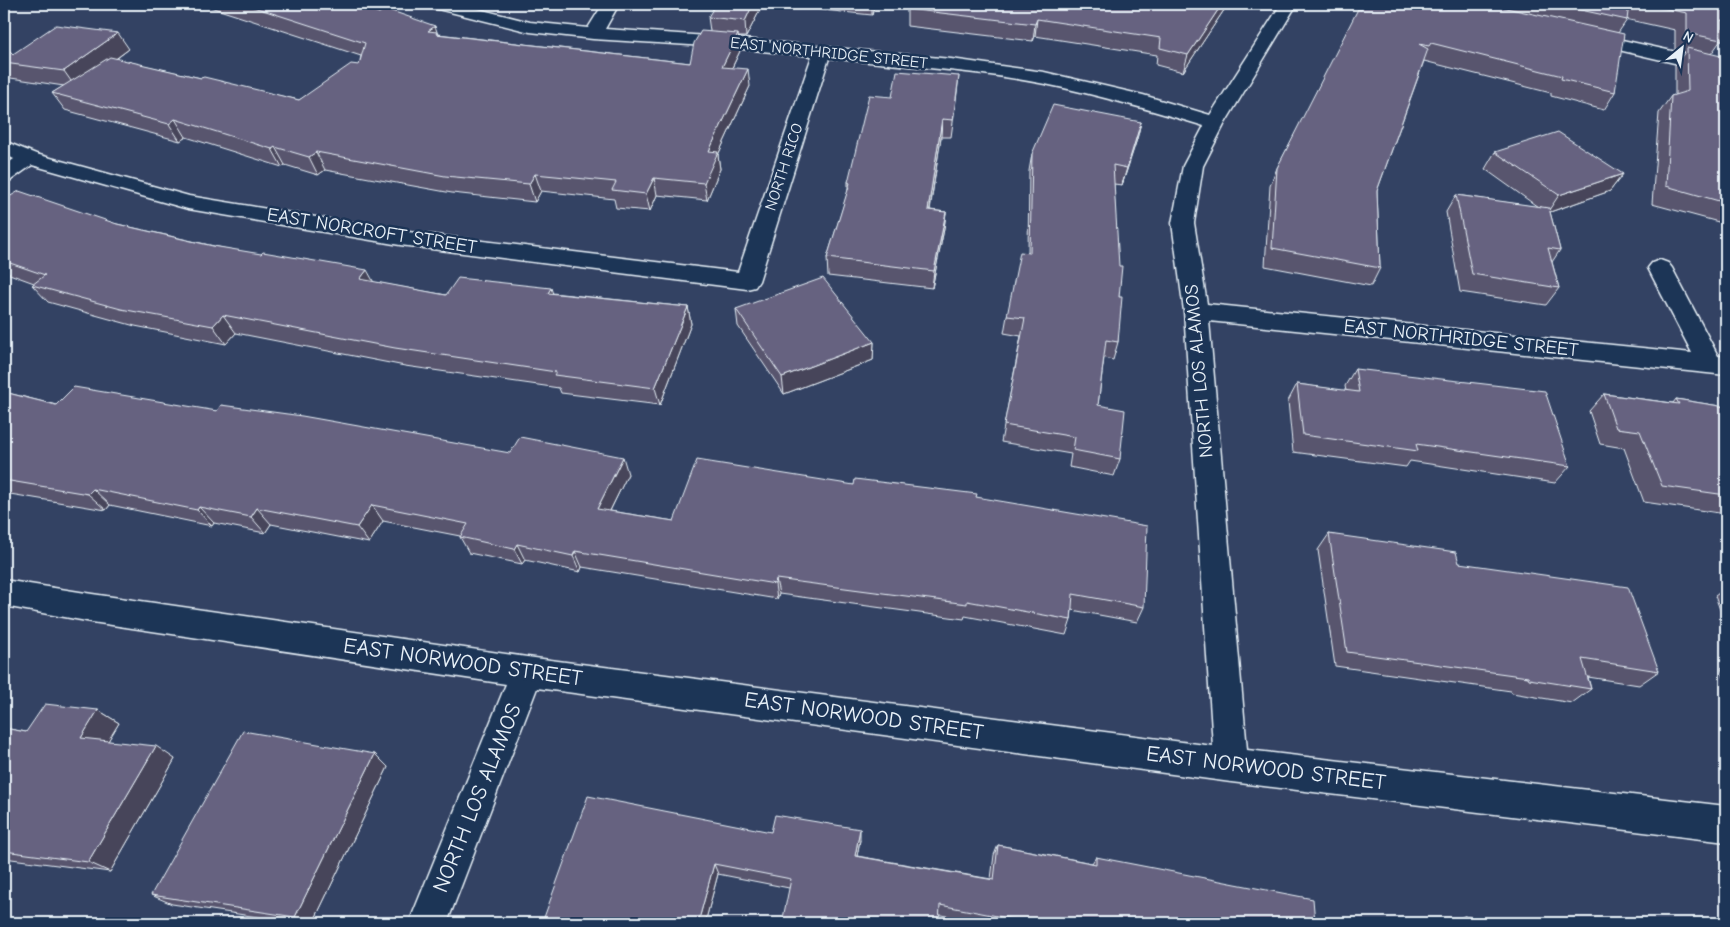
<svg xmlns="http://www.w3.org/2000/svg" width="1730" height="927" viewBox="0 0 1730 927" font-family="'Comic Neue',sans-serif">
<rect width="100%" height="100%" fill="#334263"/>
<filter id="ink" filterUnits="userSpaceOnUse"><feTurbulence type="fractalNoise" baseFrequency=".02" numOctaves="2"/><feDisplacementMap in="SourceGraphic" scale="10" xChannelSelector="R" yChannelSelector="G"/><feConvolveMatrix kernelMatrix="1 2 1 2 8 2 1 2 1" color-interpolation-filters="sRGB"/></filter>
<g filter="url(#ink)">
<g fill="none" stroke-linecap="round" stroke-linejoin="round">
<g stroke="#e8f1f8" stroke-width="3">
<path id="minor" d="M431,4H459L530,22L588,28L603,4H619L605,29L722,37L951,59L1044,72L1143,95L1210,115L1281,4H1297L1225,123L1203,166L1194,223L1207,304L1692,353L1648,268L1652,263L1660,260L1668,263L1672,268L1718,356L1726,357V375L1209,321L1247,750L1726,806V842L1231,782L537,688L447,923H409L506,684L92,622L4,606V580L92,594L527,657L1213,746L1184,311L1172,223L1183,166L1204,126C1151,110 1099,95 1045,84C974,70 901,66 829,58L759,281L755,287L747,289L400,245L188,209L32,165L11,180L4,182V166L14,159L4,154V141L36,154L189,196L400,231L738,272L812,56L722,47L593,39L530,32L434,8Z
M1586,32L1726,63V75L1580,41L1577,37L1580,33Z"/>
</g>
<use href="#minor" fill="#1d3557" fill-rule="evenodd"/>
</g>
<path fill="#58546e" stroke="#e8f1f8" d="M201,4H354L438,34L690,63L710,31L708,17L763,4L746,37H738L740,51L732,68L750,86L718,155L720,169L707,200L657,195L650,211L616,208L614,199L541,191L535,202L452,193L325,170L318,175L285,165L282,167L186,137L180,141L65,110L52,93L64,86L4,77V45L13,54L129,49L116,59L299,100L359,65L361,56Z
M813,4H875L872,15L813,9Z
M909,4H1228L1183,72L1156,65L1157,55L1035,36L1033,41L907,26V9Z
M1364,4H1726V41L1721,40L1711,54L1721,83L1726,84V224L1652,204L1659,113L1671,96L1675,95V65L1685,52L1675,50V30L1625,19L1627,20L1618,33L1615,92L1604,110L1551,96V93L1424,61L1377,191L1380,268L1371,286L1265,266L1270,186L1277,168Z
M959,76L957,93L951,137H941L930,210L946,212L944,229L932,288L828,276L827,258L848,191V182L892,97Z
M1141,122L1137,139L1122,185L1114,184L1119,297L1118,342L1113,360L1104,358L1098,405L1120,459L1114,476L1069,467L1071,454L1001,442L1021,336L1004,333L1007,316L1028,253L1029,171L1032,154Z
M1495,152L1623,174L1610,191L1550,212L1560,250L1552,262L1559,288L1546,305L1460,292L1446,212L1456,195L1538,207L1485,169Z
M4,200L117,224L373,282L446,295L552,293L688,307L691,324L660,405L561,393L559,388L405,366L236,333L226,344L135,326L48,302L32,285L34,283L4,272Z
M736,309L874,342L873,360L784,394L738,326Z
M1355,369L1570,466L1555,483L1410,461L1406,467L1293,452L1288,401L1297,384L1346,391L1345,386Z
M4,392L56,405L217,411L628,474L610,511L674,521L854,485L976,497L1144,607L1137,622L1072,610L1071,620L1066,635L965,616L964,619L779,594L777,599L582,567L580,572L525,560L522,564L469,553L460,537V536L383,521L369,543L271,524L265,533L214,523L212,526L110,505L106,510L4,493Z
M1604,394L1673,403L1676,399L1726,407V514L1644,502L1624,448L1600,444L1589,411Z
M1329,534L1459,563L1659,671L1639,685L1588,677L1591,689L1572,703L1512,693L1511,691L1335,666L1318,550Z
M1726,588V626L1715,596Z
M1726,664V683L1721,668Z
M98,710L119,723L108,741L175,759L110,872L4,858V728L26,732Z
M375,754L388,767L313,923H297L172,904L151,895Z
M771,832L860,840L857,856L991,879L994,855L998,845L1092,863L1096,857L1315,923H986L789,888L718,874L705,923H542Z
M1464,916L1498,923H1450Z"/>
<path fill="#47455a" stroke="#e8f1f8" d="M753,4H763L746,37L745,21Z
M872,4H875L872,15Z
M1222,4H1228L1183,72L1188,55Z
M1037,19L1035,36L1033,41L1035,24Z
M435,26L443,49L428,31Z
M118,33L129,49L76,88L64,71Z
M738,34L740,51L724,84L722,67Z
M748,69L750,86L718,155L720,169L707,200L704,183L709,151Z
M175,119L186,137L180,141L169,124Z
M942,119L941,137L927,227L928,210Z
M1141,122L1137,139L1122,185L1127,168Z
M275,147L285,165L282,167L272,149Z
M316,152L325,170L318,175L309,157Z
M535,174L541,191L535,202L529,184Z
M1623,174L1610,191L1547,213L1559,195Z
M654,178L657,195L650,211L646,194Z
M946,212L944,229L932,288L934,271Z
M367,270L377,288L360,279Z
M551,288L557,306L548,293Z
M688,307L691,324L660,405L655,388Z
M223,315L236,333L226,344L213,326Z
M874,342L873,360L784,394L782,377Z
M623,457L628,474L603,525L597,509Z
M93,489L110,505L106,510L88,494Z
M372,505L383,521L369,543L357,527Z
M199,507L214,523L212,526L197,510Z
M257,508L271,524L265,533L251,517Z
M517,544L525,560L522,564L514,549Z
M575,551L582,567L580,572L573,556Z
M776,579L779,594L777,599L775,584Z
M98,710L119,723L102,751L81,738Z
M156,746L175,759L110,872L88,862Z
M375,754L388,767L313,923H308L295,917Z
M860,829V840L855,866V856Z
M714,864L718,874L705,923H698Z"/>
<path fill="#666280" stroke="#e8f1f8" d="M244,4H354L379,13L386,9L435,26L428,31L437,32L436,34L690,63L694,43L701,31L738,34L722,67L748,69L709,151L718,152L704,183L654,178L646,194L612,190L616,182L535,174L529,184L445,176L316,152L309,157L275,147L272,149L175,119L169,124L52,93L110,57L201,78L204,77L299,100L351,64L359,65L365,43Z
M716,4H753L745,21L708,17Z
M909,4H1222L1188,55L1160,48L1161,38L1037,19L1035,24L907,9Z
M1364,4H1488L1624,34L1615,92L1561,79L1562,76L1431,43L1429,46L1419,44L1428,49L1377,191L1380,268L1272,248L1277,168L1358,9L1361,10Z
M1553,4H1629L1627,20Z
M1641,4H1726V21L1721,20V40L1687,33V13Z
M56,25L118,33L64,71L4,63V45L13,54Z
M1687,48L1721,56V83L1726,84V203L1666,186L1671,96L1688,91Z
M897,71L959,76L953,120L942,119L928,210L946,212L934,271L827,258L850,183L848,182L869,95L892,97Z
M1053,105L1141,122L1127,168L1113,165L1119,266H1122L1119,297H1122L1118,342L1106,340L1098,405L1125,410L1120,459L1073,450L1075,437L1004,425L1025,318L1007,316L1020,252L1030,253L1032,154Z
M1558,132L1623,174L1559,195L1495,152Z
M19,191L117,224L213,246L261,254L263,252L367,270L360,279L446,295L458,278L551,288L548,293L688,307L655,388L554,375L556,372L395,348L223,315L213,326L121,309L32,285L45,275L4,261V200Z
M1456,195L1549,208L1560,250L1548,248L1559,288L1472,274Z
M823,278L874,342L782,377L736,309Z
M1355,369L1545,391L1570,466L1416,444L1418,451L1303,435L1297,384L1359,392Z
M74,387L217,411L221,405L302,416L510,453L520,437L623,457L597,509L674,521L697,460L854,485L855,479L977,494L976,497L1147,526L1144,607L1073,594L1071,620L967,601V604L776,579L775,584L575,551L573,556L517,544L514,549L460,537L468,524L372,505L357,527L257,508L251,517L199,507L197,510L93,489L88,494L4,480V392L56,405Z
M1604,394L1679,404L1676,399L1726,407V495L1662,486L1640,431L1616,428Z
M1329,534L1456,552L1459,563L1628,587L1659,671L1582,659L1591,689L1529,679L1528,677L1347,652Z
M45,704L98,710L81,738L156,746L88,862L4,851V728L26,732Z
M243,731L375,754L295,917L151,895Z
M588,796L771,832L775,815L860,829L855,856L994,880L998,845L1096,864V857L1313,899L1315,923H1023V921L940,905L939,923H782L791,879L714,864L698,923H542Z
M1464,916L1498,923H1465Z"/>
</g>
<g text-anchor="middle" dominant-baseline="central" stroke-width="5" stroke-linejoin="round" paint-order="stroke">
<g font-size="16" fill="#e8f1f8" stroke="#1d3557">
<text transform="translate(829 53) rotate(6)">EAST NORTHRIDGE STREET</text>
<text transform="translate(784 167) rotate(-72)">NORTH RICO</text>
</g>
<g font-size="19" fill="#e8f1f8" stroke="#1d3557">
<text transform="translate(372 231) rotate(9)">EAST NORCROFT STREET</text>
<text transform="translate(1461 338) rotate(6)">EAST NORTHRIDGE STREET</text>
<text transform="translate(1199 371) rotate(-95)">NORTH LOS ALAMOS</text>
</g>
<g font-size="22" fill="#e8f1f8" stroke="#1d3557">
<text transform="translate(463 662) rotate(8)">EAST NORWOOD STREET</text>
<text transform="translate(864 716) rotate(8)">EAST NORWOOD STREET</text>
<text transform="translate(1266 768) rotate(7)">EAST NORWOOD STREET</text>
<text transform="translate(477 798) rotate(-68)">NORTH LOS ALAMOS</text>
</g>
</g>
<rect width="1730" height="927" fill="none" stroke="#1d3557" stroke-width="20"/>
<rect x="10" y="10" width="1710" height="907" fill="none" stroke="#e8f1f8" stroke-width="2" filter="url(#ink)"/>
<g transform="translate(1682 48) rotate(29)" stroke="#1d3557" stroke-width="4" paint-order="stroke">
<path d="M0-4L9 19L0 12L-9 19Z" fill="#e8f1f8"/>
<text y="-8" font-size="14" font-weight="bold" text-anchor="middle" fill="#e8f1f8">N</text>
</g>
</svg>
